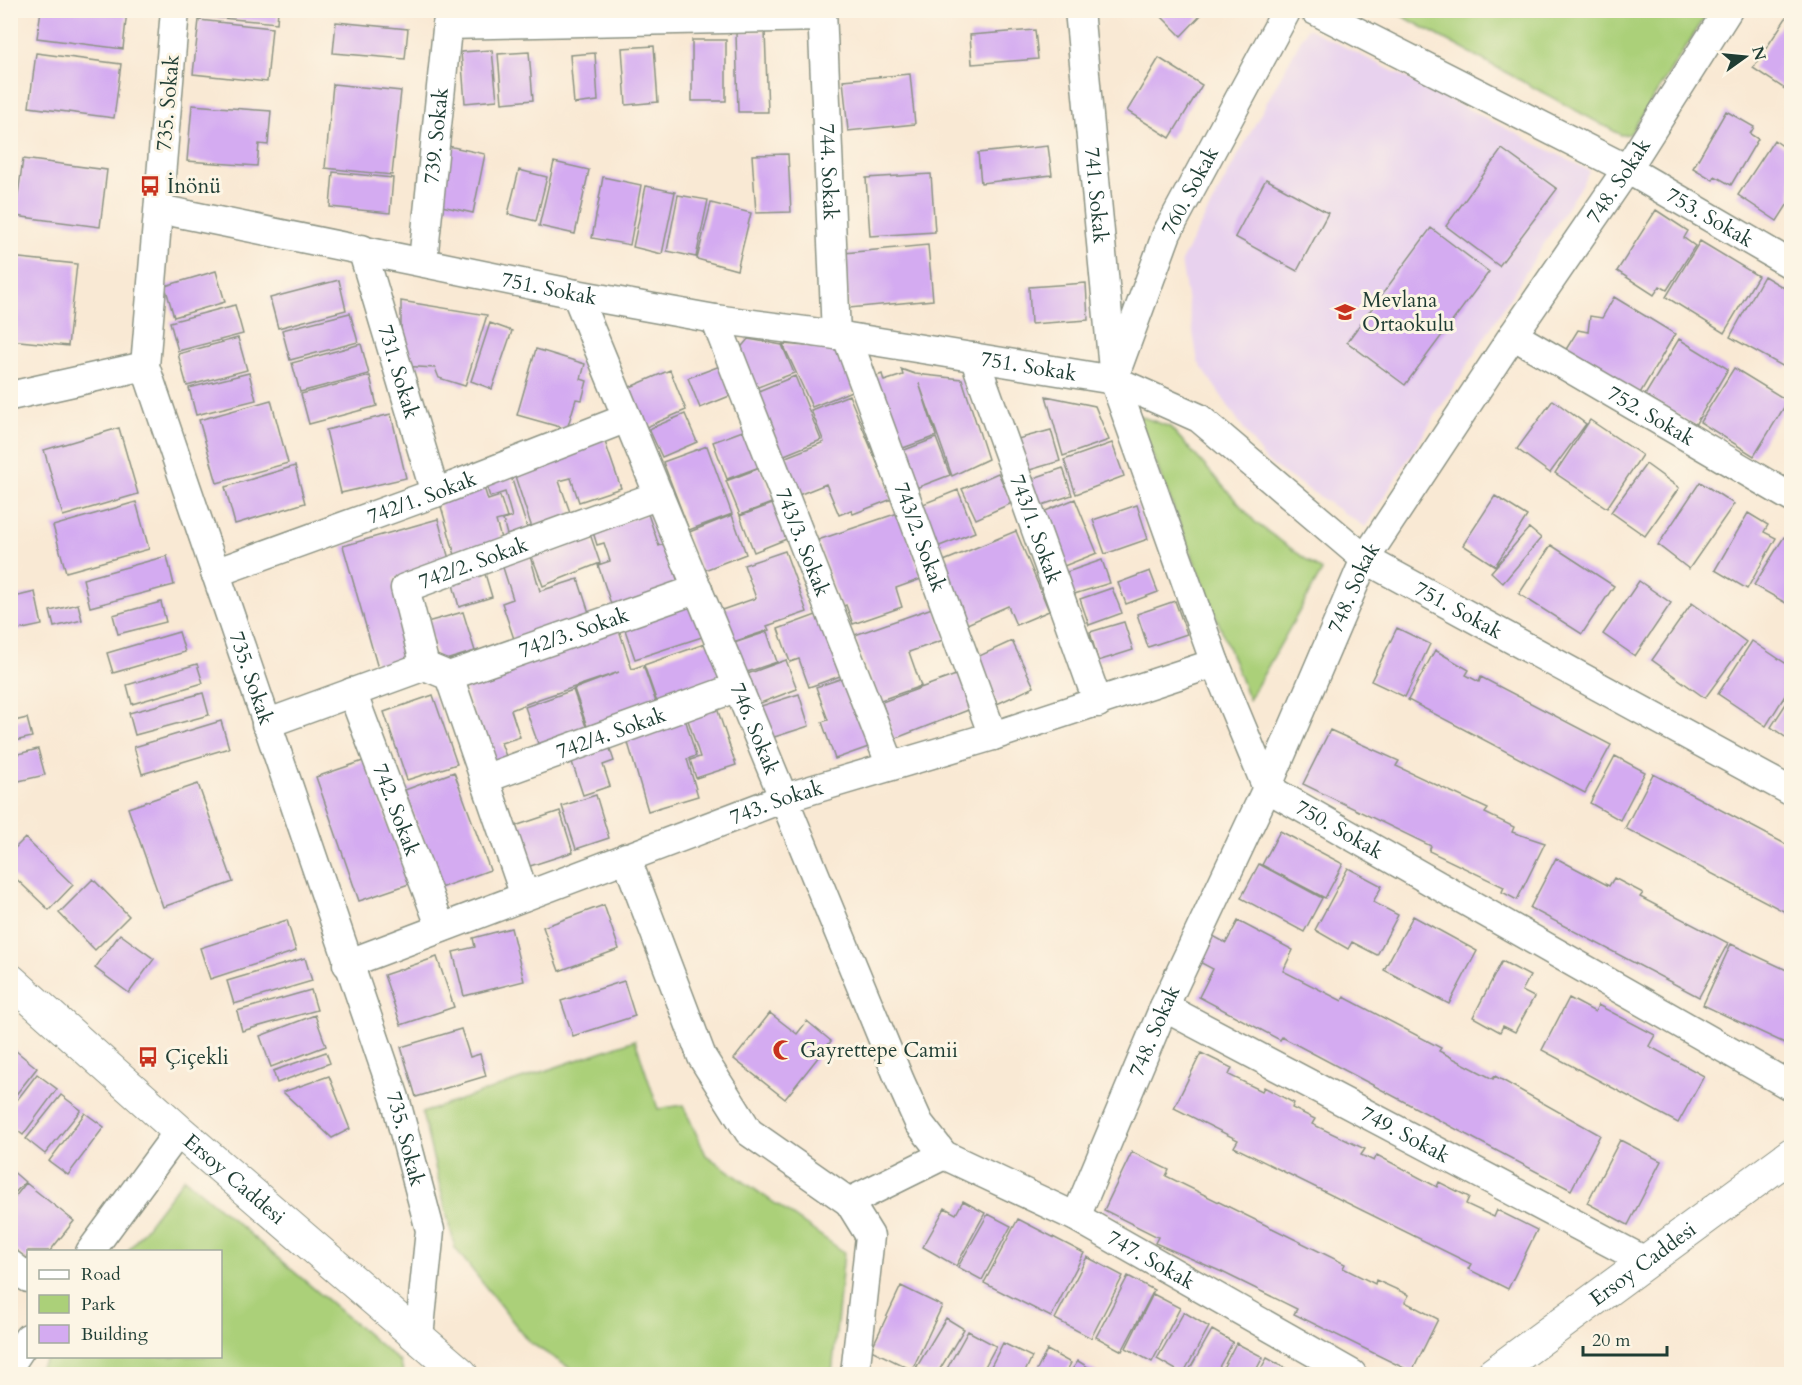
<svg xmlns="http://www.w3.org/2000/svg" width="1802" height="1385" viewBox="0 0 1802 1385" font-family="Cardo,serif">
<rect width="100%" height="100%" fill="#fcf5e5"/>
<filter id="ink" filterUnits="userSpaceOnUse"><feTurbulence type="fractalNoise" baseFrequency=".0167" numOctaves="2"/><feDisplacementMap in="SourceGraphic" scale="12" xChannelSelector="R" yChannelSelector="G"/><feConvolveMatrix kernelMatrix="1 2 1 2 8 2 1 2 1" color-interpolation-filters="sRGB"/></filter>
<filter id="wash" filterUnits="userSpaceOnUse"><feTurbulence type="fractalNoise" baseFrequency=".008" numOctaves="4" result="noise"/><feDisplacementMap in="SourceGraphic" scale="24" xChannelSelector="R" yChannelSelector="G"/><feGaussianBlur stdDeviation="1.35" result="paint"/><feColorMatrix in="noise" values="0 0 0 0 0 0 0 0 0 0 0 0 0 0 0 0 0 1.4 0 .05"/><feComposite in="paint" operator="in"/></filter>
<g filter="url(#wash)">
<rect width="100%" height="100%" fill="#f9e9d4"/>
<path fill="#e8d2ee" d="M1307,28L1590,171L1365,527L1266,461L1198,362L1181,261Z"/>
<path fill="#abd079" stroke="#658656" stroke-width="1.5" d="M1393,11L1709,10V11L1630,134L1621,135Z
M1137,415L1170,427L1256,523L1322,571L1249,700Z
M635,1040L658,1109L683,1105L706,1155L844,1252L832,1374H579L529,1342L455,1248L422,1113Z
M184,1178L400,1362L404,1374H34L48,1357L220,1356V1252L128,1251Z"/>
<g id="blocks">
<path fill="#d4abf1" d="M41,10H127L123,49L37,38Z
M199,10H278L277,23L199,16Z
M1155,10H1206L1181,36Z
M1790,12L1791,13V93L1753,68Z
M199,20L272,28L267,82L193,74Z
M336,22L408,29L405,59L333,53Z
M1035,30L1038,59L972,64L970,35Z
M765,32L768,112H738L736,33Z
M692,40H726V101H692Z
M654,46L658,102L626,105L622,48Z
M492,50L497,100L465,103L461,52Z
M529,52L533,100L502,103L498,54Z
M36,53L121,64L114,118L29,107Z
M595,53L598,101L574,104L570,55Z
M1159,58L1202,85L1170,138L1127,111Z
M910,74L915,124L848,131L843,80Z
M333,84L401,91L392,175L325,168Z
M192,105L271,111L268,145L259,144L257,166L187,161Z
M1726,111L1754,127L1750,134L1758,139L1731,185L1715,176L1713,180L1693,168Z
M1774,140L1791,152V199L1777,221L1738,195Z
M448,146L485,154L473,213L437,205Z
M1048,146L1052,175L981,183L978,153Z
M1502,149L1557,189L1499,266L1446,226Z
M788,154L791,212L756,213L752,155Z
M23,159L107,170L100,227L15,216Z
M554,162L589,170L575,234L539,226Z
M519,170L547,177L536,221L508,214Z
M333,172L393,178L390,213L330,207Z
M931,174L935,232L870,236L866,178Z
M603,177L641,185L630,245L592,238Z
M1266,179L1328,213L1297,271L1235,237Z
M646,186L675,192L662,254L633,247Z
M678,195L708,200L696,257L667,251Z
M711,203L751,213L737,270L697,259Z
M1656,210L1688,231L1684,238L1695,246L1667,290L1660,286L1654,295L1617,271Z
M1431,228L1489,272L1405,385L1347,342Z
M1700,241L1758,276L1724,333L1666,297Z
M928,245L933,300L849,308L844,253Z
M10,257L77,264L68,346L10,340Z
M216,271L225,302L174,317L165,286Z
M1764,276L1791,292V359L1786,368L1730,337Z
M339,280L346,310L278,328L270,298Z
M1086,283L1088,320L1031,324L1029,287Z
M1614,297L1675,334L1639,395L1565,351L1578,330L1588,332L1590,316L1602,318Z
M401,301L487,315L465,386L439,378L435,368L401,366Z
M235,305L243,334L178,351L170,322Z
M350,313L358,342L290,360L282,330Z
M490,323L512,331L492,389L471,381Z
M238,338L247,370L187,386L178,354Z
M748,339L782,345L794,373L753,389L738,351Z
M1679,339L1728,369L1695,425L1645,395Z
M361,344L369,374L300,392L292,363Z
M783,344L839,349L854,390L812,407Z
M536,349L585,364L581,379L587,381L582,400L576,399L567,429L517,415Z
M720,366L732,395L700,408L688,378Z
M1734,368L1788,401L1754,456L1700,422Z
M901,369L915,374L962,379L988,459L952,476L919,383L936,436L903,448L867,380L882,374L884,381L903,375Z
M670,370L686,410L644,428L628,388Z
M249,373L256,400L196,415L189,388Z
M370,376L377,406L309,424L301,394Z
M795,376L821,440L782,456L756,392Z
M849,395L892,499L853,514L851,510L839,515L826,484L796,496L781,459L824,442L811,410Z
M1046,396L1095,406L1109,440L1063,456Z
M271,400L288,463L217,483L199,420Z
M1553,400L1586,424L1550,473L1517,449Z
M391,414L406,478L341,493L326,430Z
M685,414L697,442L662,457L649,429Z
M1590,420L1642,455L1607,508L1555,473Z
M119,428L138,494L63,516L44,450Z
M748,429L762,466L727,479L713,442Z
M1051,430L1060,461L1023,472L1014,440Z
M936,438L950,475L916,488L902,451Z
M604,439L621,488L579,502L571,478L559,481L571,515L532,528L513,470Z
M1112,443L1124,476L1076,494L1064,460Z
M707,446L732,514L689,530L663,462Z
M1646,464L1679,488L1645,536L1611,512Z
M295,466L305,503L235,524L225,487Z
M760,468L774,502L740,515L726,481Z
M1063,468L1072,495L1036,507L1028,480Z
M509,470L531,540L510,546L503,520L512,517L505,492L490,497L484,478Z
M998,473L1012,503L976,519L962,489Z
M1700,482L1734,504L1689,569L1658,545Z
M483,484L488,500L500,496L507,518L496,521L504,549L457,562L438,496Z
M958,490L975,532L937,547L913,508Z
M1495,496L1527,516L1495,566L1463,545Z
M1075,499L1097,553L1064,566L1043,512Z
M136,502L149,549L66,572L53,526Z
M775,503L789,538L754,552L740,516Z
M1137,505L1148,539L1105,554L1093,520Z
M901,512L921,579L896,588L902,607L853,624L846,605L841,607L818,540Z
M1748,513L1768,525L1764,532L1776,538L1747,589L1715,570Z
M648,514L659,546L666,543L680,589L613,610L598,565L610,561L604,543L597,545L593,532Z
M732,515L746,554L702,571L687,533Z
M438,519L450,563L393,579L417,661L379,672L343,546Z
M1529,528L1541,538L1503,583L1491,572Z
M589,531L600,563L543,586L530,551Z
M1016,531L1049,611L1016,625L1008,606L965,625L939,563Z
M1784,537L1791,541V606L1754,585Z
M1551,545L1614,586L1582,634L1519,594Z
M528,549L540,591L578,579L591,619L515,642L502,603L513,599L500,558Z
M785,551L807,612L767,626L769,630L730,643L719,611L756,598L744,565Z
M167,556L174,585L90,607L83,579Z
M1102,560L1110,583L1071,595L1064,573Z
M483,567L492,597L459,607L451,577Z
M1150,571L1158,592L1126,604L1118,583Z
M1639,581L1671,603L1635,656L1603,634Z
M1112,588L1122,613L1089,625L1080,599Z
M35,592L42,625L13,631L10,598Z
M1175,601L1187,634L1148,647L1137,614Z
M161,602L166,622L118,634L113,615Z
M694,603L705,636L635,659L624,627Z
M1692,603L1746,642L1705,698L1652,660Z
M78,604L82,620L54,627L50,611Z
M935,607L946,639L909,652L921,686L878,701L855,635Z
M827,611L846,674L809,687L799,659L790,662L778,629Z
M463,612L475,651L439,662L427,622Z
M1124,622L1133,650L1098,661L1090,632Z
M618,627L632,669L643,665L658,708L589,732L574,689L619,672L539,699L511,710L520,737L501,743L507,759L490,765L463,681Z
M1397,628L1430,644L1405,697L1371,681Z
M179,632L185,652L113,673L107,653Z
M767,632L777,662L738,675L734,643Z
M713,641L728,684L659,708L644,665Z
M1012,641L1034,687L997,704L975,658Z
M1752,641L1791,667V686L1766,726L1718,694Z
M1435,650L1469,670L1466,675L1479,682L1481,677L1611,745L1585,793L1408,700Z
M786,660L797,689L750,707L739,677Z
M197,664L203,683L132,704L127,685Z
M964,672L976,707L894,739L882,702Z
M849,676L874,745L835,759L822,722L828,720L816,687Z
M573,690L589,735L541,752L525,707Z
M203,693L209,715L135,735L129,713Z
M799,694L809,726L768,739L758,707Z
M433,695L457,764L407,780L384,712Z
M1791,696V741L1771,727Z
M717,708L736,765L696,778L690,760L700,757L687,717Z
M27,718L32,737L10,742V722Z
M685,718L696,756L687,759L698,796L648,811L626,736Z
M221,721L229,748L142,774L134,747Z
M1330,730L1399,761L1396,766L1488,809L1485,813L1514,827L1512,832L1545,843L1517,900L1502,892L1504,887L1429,851L1431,846L1303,784Z
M607,740L614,761L603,765L610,786L583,795L569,753Z
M38,749L45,775L10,783V756Z
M1615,756L1645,772L1620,820L1590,803Z
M366,760L409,884L359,901L316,777Z
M454,772L490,870L440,888L405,790Z
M1653,774L1791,847V915L1625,828Z
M198,784L233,882L163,907L128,808Z
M596,795L609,838L576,849L562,806Z
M560,811L573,852L524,868L512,827Z
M1280,831L1343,864L1325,898L1262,865Z
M25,838L73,885L49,910L10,873V853Z
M1556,858L1609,886L1614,878L1643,893L1640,897L1728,943L1699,997L1530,908Z
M1259,864L1322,898L1304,932L1241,898Z
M1348,868L1382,886L1373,902L1398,915L1377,955L1352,942L1348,949L1315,930Z
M93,879L129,916L95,950L59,913Z
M604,905L619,949L559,971L543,927Z
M1413,916L1477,951L1449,1004L1384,970Z
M287,920L296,951L210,979L200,948Z
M1238,921L1293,950L1283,971L1342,1001L1344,997L1441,1048L1439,1051L1493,1079L1495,1076L1600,1135L1571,1190L1282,1037L1280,1040L1199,997L1213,969L1190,957L1204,931L1226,943Z
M511,928L524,981L464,996L453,952L475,947L473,938Z
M120,934L154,959L129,993L95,968Z
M1731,944L1791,972V1046L1703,1005Z
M437,957L454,1007L401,1025L384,975Z
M305,958L312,981L234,1004L227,981Z
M1502,961L1530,976L1522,991L1534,997L1515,1032L1503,1026L1500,1032L1473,1017Z
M624,981L635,1016L573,1036L561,1001Z
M311,990L317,1010L242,1031L237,1011Z
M1569,998L1595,1012L1598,1005L1655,1035L1649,1046L1704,1076L1678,1123L1542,1050Z
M770,1013L797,1034L807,1021L831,1041L785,1099L734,1059Z
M315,1015L326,1046L271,1067L260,1036Z
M461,1029L470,1057L480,1054L486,1076L416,1097L401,1047Z
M10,1046L37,1068L10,1102Z
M326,1052L330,1063L277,1083L273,1071Z
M1201,1053L1232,1068L1229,1075L1262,1091L1264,1087L1294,1103L1292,1108L1315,1119L1312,1124L1365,1149L1361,1155L1374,1161L1377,1155L1437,1187L1439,1182L1469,1197L1466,1204L1494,1217L1497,1210L1537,1230L1508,1289L1468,1269L1471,1264L1234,1147L1238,1140L1174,1108Z
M37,1074L57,1089L23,1135L10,1125V1109Z
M329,1076L350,1129L332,1138L283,1092Z
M61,1095L81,1110L45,1154L26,1139Z
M85,1113L104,1127L68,1175L49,1161Z
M1620,1140L1661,1161L1628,1225L1587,1203Z
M1132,1152L1169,1170L1166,1176L1345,1264L1343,1268L1375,1284L1376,1280L1409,1295L1405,1302L1438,1319L1412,1372L1294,1314L1297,1309L1222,1272L1155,1243L1158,1237L1104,1210Z
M10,1169L25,1182L10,1198Z
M26,1183L74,1221L50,1251H28V1260L10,1246V1203Z
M963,1201L985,1213L956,1266L923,1247L945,1208L956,1214Z
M988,1214L1011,1226L982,1280L958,1267Z
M1018,1219L1084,1253L1051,1317L984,1283Z
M1087,1257L1123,1276L1091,1338L1055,1319Z
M1128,1276L1154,1290L1122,1351L1096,1337Z
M901,1286L942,1306L912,1370L871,1350Z
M1153,1294L1180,1308L1152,1362L1126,1348Z
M1184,1312L1209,1327L1183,1374L1157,1359Z
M946,1318L964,1329L937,1374H928L916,1368Z
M1212,1330L1233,1342L1215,1374H1187Z
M968,1331L996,1346L981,1374H944Z
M1003,1343L1032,1357L1024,1374H987Z
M1236,1343L1263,1357L1254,1374H1220Z
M1047,1350L1071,1363L1065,1374H1035Z
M1267,1358L1287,1369L1284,1374H1258Z
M1078,1361L1099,1374H1069Z"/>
</g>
</g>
<g filter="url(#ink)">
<use href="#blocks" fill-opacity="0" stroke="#8c9384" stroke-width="1.5"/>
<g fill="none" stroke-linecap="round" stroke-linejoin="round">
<g stroke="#8c9384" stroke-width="31">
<g id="street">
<path id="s1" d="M175,10L145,366L395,1098L430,1230L419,1337"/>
<path id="s2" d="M822,10L836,335"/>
<path id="s3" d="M1079,10L1114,380L1215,663L1267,788L1792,1087"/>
<path id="s4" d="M1314,10L1627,169L1792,265"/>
<path d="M447,25L822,17"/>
<path id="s5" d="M159,209L576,294L715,319L836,335L1114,380L1199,418L1365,559L1792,792"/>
<path id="s6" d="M362,249L435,493"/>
<path id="s7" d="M423,261L449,10"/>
<path id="s8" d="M576,294L900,1081L919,1123L944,1155L1076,1217L1352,1374"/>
<path id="s9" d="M715,319L891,766"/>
<path id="s10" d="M1513,335L1792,498"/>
<path id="s11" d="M847,337L993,736"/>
<path id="s12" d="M974,357L1098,703"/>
<path id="s13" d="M1116,372L1167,233L1287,10"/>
<path d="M10,396L145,366"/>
<path id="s14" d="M215,573L435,493L627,418"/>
<path id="s15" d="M449,676L698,589"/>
<path id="s16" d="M352,692L441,928"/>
<path d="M266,724L425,666"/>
<path id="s17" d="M484,779L738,687"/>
<path d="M626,857L702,1057L749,1132L849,1202"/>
<path id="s18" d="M525,896L449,676L425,666L405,588L659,495"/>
<path id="s19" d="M347,964L784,798L993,736L1215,663"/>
<path id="s20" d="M1164,1007L1647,1262"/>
<path id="s21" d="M1076,1217L1164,1007L1267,788L1365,559L1513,335L1627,169L1728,10"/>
<path d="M90,1252L179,1131"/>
<path d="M10,1264L28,1278"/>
<path d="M10,1365L28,1338"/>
<path d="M855,1374L870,1236L849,1202L944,1155"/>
</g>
</g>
<g stroke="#8c9384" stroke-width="35">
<g id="secondary">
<path id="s22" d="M10,980L179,1131L461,1374"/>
<path id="s23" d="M1493,1374L1792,1154"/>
</g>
</g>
<use href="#street" stroke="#fff" stroke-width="28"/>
<use href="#secondary" stroke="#fff" stroke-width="33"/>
</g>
</g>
<defs>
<g id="bus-bare" transform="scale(1.62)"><path d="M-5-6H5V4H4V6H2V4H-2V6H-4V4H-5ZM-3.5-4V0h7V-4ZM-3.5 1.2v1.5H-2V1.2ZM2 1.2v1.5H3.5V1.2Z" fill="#c8321e" stroke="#fcf5e5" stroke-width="2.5" paint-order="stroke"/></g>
<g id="school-bare" transform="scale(1.62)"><path d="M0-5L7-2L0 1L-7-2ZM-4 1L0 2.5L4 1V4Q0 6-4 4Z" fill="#c8321e" stroke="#fcf5e5" stroke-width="2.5" paint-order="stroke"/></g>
<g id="mosque-bare" transform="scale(1.62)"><path d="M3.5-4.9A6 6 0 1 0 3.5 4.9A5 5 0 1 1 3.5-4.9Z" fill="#c8321e" stroke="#fcf5e5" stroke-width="2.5" paint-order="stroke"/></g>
</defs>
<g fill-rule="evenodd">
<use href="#bus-bare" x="150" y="186"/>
<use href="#school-bare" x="1345" y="312"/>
<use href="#mosque-bare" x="783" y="1050"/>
<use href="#bus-bare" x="148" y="1057"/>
</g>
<g text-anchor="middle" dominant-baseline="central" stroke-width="6" stroke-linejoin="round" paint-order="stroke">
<g font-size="21" fill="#1f3d34" stroke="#fcf5e5">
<text transform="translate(168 103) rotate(-85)">735. Sokak</text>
<text stroke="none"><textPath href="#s7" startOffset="126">739. Sokak</textPath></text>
<text stroke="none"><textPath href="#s2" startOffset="162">744. Sokak</textPath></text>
<text stroke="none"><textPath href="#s21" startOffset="1174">748. Sokak</textPath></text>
<text stroke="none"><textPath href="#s13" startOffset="196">760. Sokak</textPath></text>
<text stroke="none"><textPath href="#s3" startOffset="186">741. Sokak</textPath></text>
<text stroke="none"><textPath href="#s4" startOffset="447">753. Sokak</textPath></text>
<text stroke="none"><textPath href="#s5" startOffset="398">751. Sokak</textPath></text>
<text stroke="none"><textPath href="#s5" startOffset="884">751. Sokak</textPath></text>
<text stroke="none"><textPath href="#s6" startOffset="128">731. Sokak</textPath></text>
<text stroke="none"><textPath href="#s10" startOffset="160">752. Sokak</textPath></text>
<text stroke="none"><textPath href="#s14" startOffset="220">742/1. Sokak</textPath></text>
<text stroke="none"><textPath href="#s12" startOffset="183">743/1. Sokak</textPath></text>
<text stroke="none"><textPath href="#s11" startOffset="213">743/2. Sokak</textPath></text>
<text stroke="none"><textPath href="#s9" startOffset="240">743/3. Sokak</textPath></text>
<text stroke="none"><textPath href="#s18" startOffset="412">742/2. Sokak</textPath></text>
<text stroke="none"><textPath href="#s21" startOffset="688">748. Sokak</textPath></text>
<text stroke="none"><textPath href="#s5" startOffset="1388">751. Sokak</textPath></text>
<text stroke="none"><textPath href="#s15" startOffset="132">742/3. Sokak</textPath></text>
<text stroke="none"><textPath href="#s1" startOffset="687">735. Sokak</textPath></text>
<text stroke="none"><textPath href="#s8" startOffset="470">746. Sokak</textPath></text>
<text stroke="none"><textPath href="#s17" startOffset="135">742/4. Sokak</textPath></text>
<text stroke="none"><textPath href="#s19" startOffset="459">743. Sokak</textPath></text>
<text stroke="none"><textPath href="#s16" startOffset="126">742. Sokak</textPath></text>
<text stroke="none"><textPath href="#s3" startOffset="891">750. Sokak</textPath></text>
<text stroke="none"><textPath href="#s21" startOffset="202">748. Sokak</textPath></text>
<text stroke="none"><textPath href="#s20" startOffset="273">749. Sokak</textPath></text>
<text stroke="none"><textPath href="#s1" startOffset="1173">735. Sokak</textPath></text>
<text stroke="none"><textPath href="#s22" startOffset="300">Ersoy Caddesi</textPath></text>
<text stroke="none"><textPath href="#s8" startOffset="1170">747. Sokak</textPath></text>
<text stroke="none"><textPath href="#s23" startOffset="186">Ersoy Caddesi</textPath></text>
</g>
<g font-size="21" fill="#1f3d34" stroke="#fcf5e5" text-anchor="start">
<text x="167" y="186">İnönü</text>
<text x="1362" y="300">Mevlana<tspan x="1362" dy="24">Ortaokulu</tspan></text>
<text x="800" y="1050">Gayrettepe Camii</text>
<text x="165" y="1057">Çiçekli</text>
</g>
</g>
<rect width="1802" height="1385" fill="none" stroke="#fcf5e5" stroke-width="36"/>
<rect x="27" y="1250" width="195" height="108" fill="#fcf5e5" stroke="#a4ab9e" stroke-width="1.5"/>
<rect x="39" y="1270" width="30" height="9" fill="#ffffff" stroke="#a4ab9e" stroke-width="1.5"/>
<text x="81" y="1280" font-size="18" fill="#1f3d34">Road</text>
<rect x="39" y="1295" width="30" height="18" fill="#abd079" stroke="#a4ab9e" stroke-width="1.5"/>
<text x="81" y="1310" font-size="18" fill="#1f3d34">Park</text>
<rect x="39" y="1325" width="30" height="18" fill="#d4abf1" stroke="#a4ab9e" stroke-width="1.5"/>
<text x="81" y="1340" font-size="18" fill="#1f3d34">Building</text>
<g transform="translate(1745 57) rotate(75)" stroke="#fcf5e5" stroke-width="4.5" paint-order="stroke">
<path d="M0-4.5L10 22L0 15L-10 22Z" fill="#1f3d34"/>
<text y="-9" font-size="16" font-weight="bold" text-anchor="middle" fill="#1f3d34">N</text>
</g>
<path d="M1583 1346v9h84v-9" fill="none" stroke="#1f3d34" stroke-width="3"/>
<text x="1592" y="1346" font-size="18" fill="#1f3d34" stroke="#fcf5e5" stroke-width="4.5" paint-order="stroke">20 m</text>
</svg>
